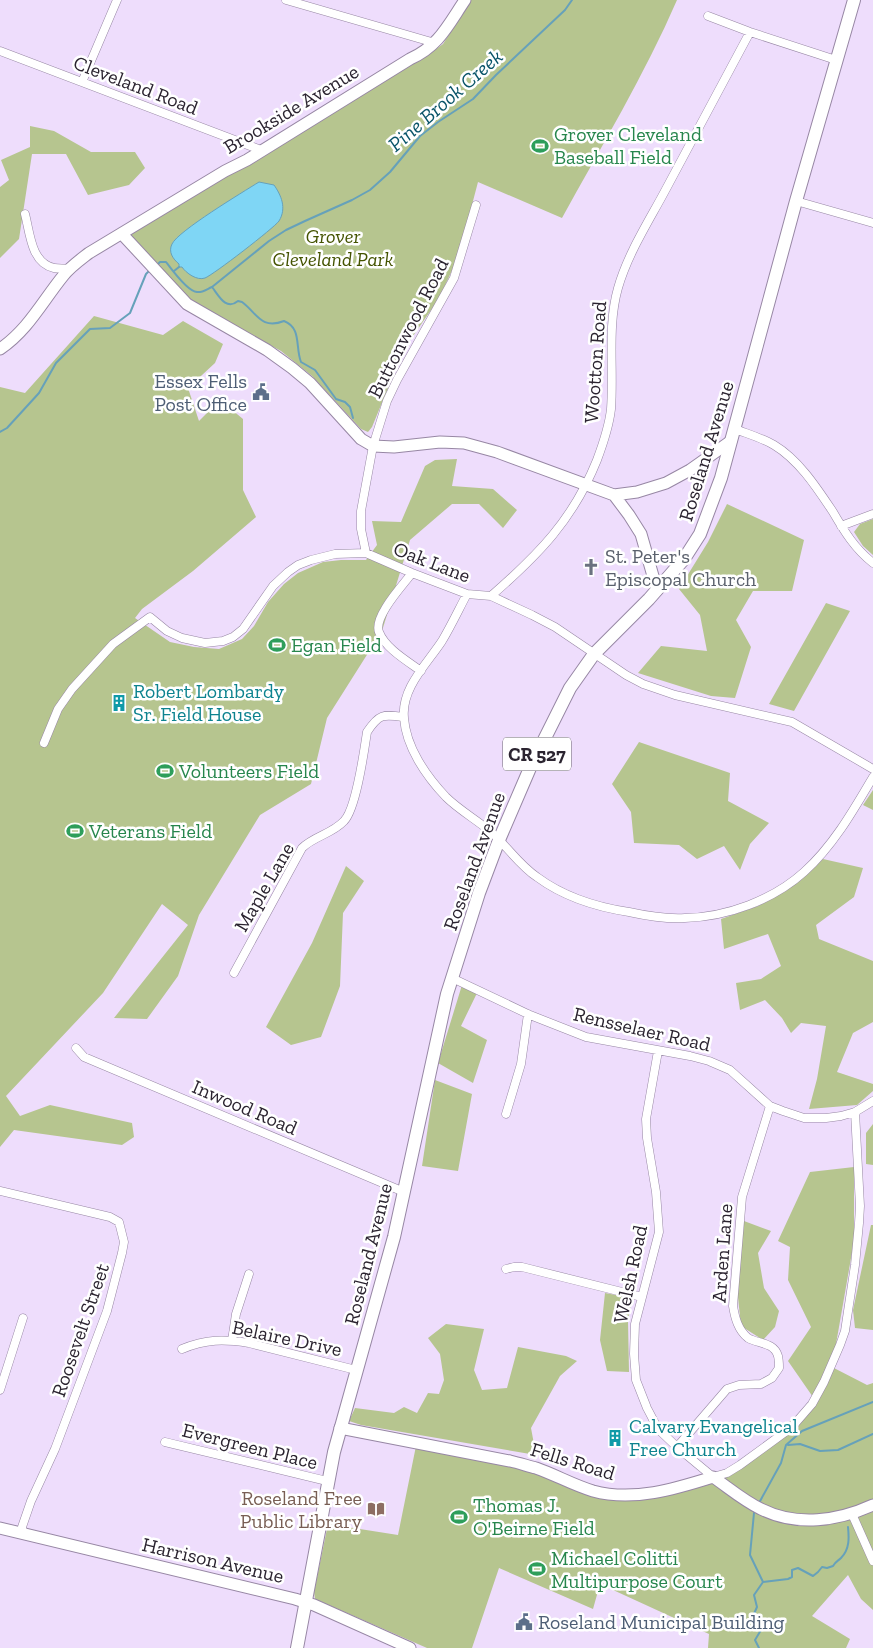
<svg xmlns="http://www.w3.org/2000/svg" width="873" height="1648" viewBox="0 0 873 1648" font-family="'Zilla Slab',serif">
<rect width="100%" height="100%" fill="#eeddfc"/>
<path fill="#b6c58f" d="M471,0H677C645,74 601,147 562,218L478,182L458,258L438,300L404,349L372,427L368,432L361,429L312,376L281,351L196,305L177,288L128,236L432,52L443,44Z
M30,126L54,131L91,152H135L145,168L129,185L88,195L66,154H32L19,239L0,258V187L9,180L1,160L30,147Z
M94,316L163,335L183,321L223,344L215,363L188,388L199,421L220,400L243,419V490L256,517L193,571L142,609L135,618L170,642L194,647L219,649L242,639L254,626L268,602L284,584L298,573L323,562L341,560H366L377,545L372,521L401,522L425,466L435,460L457,459L452,486L493,489L517,510L503,528L479,504H452L410,540L382,631L327,718L311,784L260,815L199,915L178,976L147,1019L114,1018L188,925L162,904L103,993L6,1096L20,1116L50,1105L132,1123L134,1137L122,1145L14,1130L0,1147V387L25,393Z
M727,504L804,540L792,591H753L736,620L751,647L735,698L711,696L638,673L661,646L707,651L700,615L679,589L708,542Z
M873,519V555L863,546L854,532L860,524Z
M826,603L850,611L794,711L769,704Z
M639,742L730,773L728,801L769,823L750,844L740,870L724,846L697,859L679,845L634,843L631,812L612,784Z
M873,790V810L863,805Z
M823,859L863,868L854,897L816,925L819,939L873,961V1022L853,1033L837,1072L873,1084V1091L857,1105L809,1109L817,1079L826,1026L801,1023L791,1033L782,1018L765,1000L740,1010L736,983L761,979L781,966L768,934L724,949L721,919L758,906L795,884Z
M346,866L364,881L343,913L340,986L321,1037L291,1045L266,1027L312,943Z
M462,985L477,993L461,1026L487,1040L473,1083L438,1063Z
M435,1080L472,1094L458,1171L422,1166Z
M873,1124V1165L866,1164V1133Z
M854,1167V1241L832,1367L867,1385L873,1383V1610L861,1599L848,1575L812,1616L850,1639L846,1648H708L709,1634L600,1584L593,1609L499,1568L472,1648H427L315,1599L314,1592L328,1524L398,1535L416,1446L511,1463L621,1500L735,1468L815,1400L788,1361L811,1327L788,1280L790,1247L778,1241L810,1172Z
M744,1221L771,1231L758,1253L764,1288L779,1311L775,1327L763,1340L741,1326L737,1288Z
M871,1225H873V1330L855,1328L853,1310Z
M605,1293L632,1298L628,1321L629,1372L607,1371L600,1340Z
M446,1324L484,1329L474,1370L482,1390L507,1388L518,1347L566,1356L577,1361L560,1376L531,1428L536,1455L361,1425L349,1421L355,1408L394,1413L404,1407L417,1413L428,1393L439,1394L444,1380L440,1354L428,1338Z"/>
<path fill="#7fd6f5" stroke="#66a1ba" d="M259,182L274,185C281,195 287,208 279,221C274,228 213,275 205,278C197,281 186,273 182,267H179V264C173,259 168,252 172,244C178,231 243,192 259,182Z"/>
<g fill="none" stroke-linecap="round" stroke-linejoin="round">
<path stroke="#66a1ba" stroke-width="2" d="M156,266L160,262H166C172,270 188,292 197,292C202,293 207,289 212,287L269,241L286,230L305,221L352,200L370,190L390,172L420,136L438,122L473,99L496,75L565,10L572,0
M174,271L179,267
M212,287C219,296 226,311 238,301L242,302C257,313 261,330 284,321C302,328 295,347 301,362L315,370L336,399L345,402L350,407L353,418
M0,432L7,428L39,393L56,363L90,329L110,328L130,313L146,274L150,270
M788,1445L800,1444L820,1451L838,1450L873,1434
M759,1503L781,1463L786,1445L802,1431L873,1402
M756,1510L754,1513L750,1555L763,1582L754,1595L757,1607L753,1616L761,1630L755,1640L759,1648
M763,1582L788,1579L792,1577V1570L798,1568L813,1576L818,1572L822,1567L827,1568L833,1566C836,1561 838,1561 841,1558C850,1549 849,1537 848,1527"/>
<g stroke="#9787a4" stroke-width="9">
<path id="street" d="M286,0L435,43
M708,16L750,32L836,60
M0,51L261,150
M82,82L117,0
M796,201L873,223
M25,214C30,233 31,263 54,268C59,269 65,268 70,269
M735,429C748,434 762,438 774,445C799,460 817,488 833,512C844,531 855,549 873,563
M841,526L873,514
M366,553L361,529V511L373,446L387,401L397,380L454,278L476,205
M412,573C403,585 373,617 379,632C385,648 407,661 421,671
M467,594C459,609 451,626 442,641C427,664 401,688 404,718C406,747 426,776 446,797C459,810 477,820 491,832C507,846 519,865 537,877C564,897 596,907 629,912C647,916 666,919 685,918C727,917 773,900 804,872C833,846 853,811 873,777
M491,596C538,555 573,520 597,460C603,444 609,427 611,409C614,370 607,326 618,288C628,253 649,221 666,189C694,137 722,85 750,32
M44,743L58,709L72,689L113,644L150,617L167,631L182,638L205,643L223,641L233,637L243,629L273,586L288,572L298,565L311,560L335,554L366,553L412,573L467,594L491,596L532,615L555,627L626,675L643,684L675,695L792,722L873,769
M234,973L302,848C314,836 332,834 344,821C356,809 364,752 367,732C379,714 383,714 403,717
M452,978L530,1015L586,1037L690,1056L709,1061L730,1070L770,1106L783,1111L804,1118H826L841,1116L855,1112L873,1101
M76,1048L84,1057L404,1192
M658,1051L646,1119L647,1138L656,1192L659,1232L635,1324L634,1354L636,1380L647,1408L658,1429L677,1447L713,1477L727,1473L740,1465L792,1427L812,1404L824,1382L840,1345L845,1331L855,1265L859,1223L860,1206L855,1112
M506,1114L521,1064L528,1014
M0,1191L110,1217L119,1222L124,1242L122,1253L107,1311L55,1449L31,1501L22,1527L23,1533
M506,1269L514,1267H522L642,1297
M232,1341L236,1314L249,1274
M182,1349C206,1339 224,1339 249,1343L356,1370
M0,1390L23,1318
M165,1442L327,1481
M677,1447L727,1389L739,1385L761,1384L772,1378L779,1368C779,1364 779,1360 778,1356C774,1342 758,1344 748,1338C738,1330 735,1318 733,1306L742,1197L770,1106
M852,1514L873,1561"/>
</g>
<g stroke="#9787a4" stroke-width="13">
<path id="secondary" d="M122,234L187,304L267,350L292,368L310,383L361,439L373,446L394,447L440,442L464,443L497,452L614,495L637,492L666,483L690,470L731,441
M0,349C28,330 42,302 63,276C70,267 80,260 89,253L225,171L247,160L410,59C439,46 448,25 465,0
M614,495L629,515L641,534L657,590
M340,1428L510,1461C519,1463 528,1466 536,1468C556,1475 573,1485 593,1491C633,1502 675,1489 713,1477C729,1488 744,1501 761,1509C797,1527 838,1521 873,1505
M0,1528L295,1599L314,1605L410,1648"/>
</g>
<g stroke="#9787a4" stroke-width="14">
<path id="primary" d="M297,1648L334,1452L394,1237L447,994L479,893L499,840L530,768L570,688L594,654L649,599L684,559L700,534L721,478L796,201L854,0"/>
</g>
<use href="#street" stroke="#fff" stroke-width="8"/>
<use href="#secondary" stroke="#fff" stroke-width="11"/>
<use href="#primary" stroke="#fff" stroke-width="12"/>
</g>
<defs>
<g id="stadium-bare" transform="scale(1.35)"><path d="M0-5a6.5 5 0 1 0 0 10a6.5 5 0 1 0 0-10ZM-3.5-1.8h7v3.6h-7Z" fill="#2e9e5b" stroke="#fff" stroke-width="2.5" paint-order="stroke"/></g>
<g id="civic-bare" transform="scale(1.35)"><path d="M-.6-6.5H3V-4.5H.6V-3L4-1V1h2V6H-6V1h2V-1L-.6-3ZM-1.2 2.5V6h2.4V2.5Z" fill="#5c6f8a" stroke="#fff" stroke-width="2.5" paint-order="stroke"/></g>
<g id="church-bare" transform="scale(1.35)"><path d="M-1.2-6h2.4v3.5h3.3v2.4h-3.3V6h-2.4V-.1h-3.3v-2.4h3.3Z" fill="#6b7280" stroke="#fff" stroke-width="2.5" paint-order="stroke"/></g>
<g id="building-bare" transform="scale(1.35)"><path d="M-4-6H4V6H1V3H-1V6H-4ZM-2.5-4.3h1.7v1.8h-1.7ZM.8-4.3h1.7v1.8H.8ZM-2.5-1h1.7V.8h-1.7ZM.8-1h1.7V.8H.8Z" fill="#0f9aa8" stroke="#fff" stroke-width="2.5" paint-order="stroke"/></g>
<g id="library-bare" transform="scale(1.35)"><path d="M-6-4Q-3-5.5-.7-3.5V5Q-3 3-6 4ZM6-4Q3-5.5 .7-3.5V5Q3 3 6 4Z" fill="#8d6e63" stroke="#fff" stroke-width="2.5" paint-order="stroke"/></g>
</defs>
<g fill-rule="evenodd">
<use href="#stadium-bare" x="540" y="146"/>
<use href="#civic-bare" x="261" y="392"/>
<use href="#church-bare" x="591" y="567"/>
<use href="#stadium-bare" x="277" y="645"/>
<use href="#building-bare" x="119" y="703"/>
<use href="#stadium-bare" x="165" y="771"/>
<use href="#stadium-bare" x="75" y="831"/>
<use href="#building-bare" x="615" y="1438"/>
<use href="#library-bare" x="376" y="1509"/>
<use href="#stadium-bare" x="459" y="1517"/>
<use href="#stadium-bare" x="537" y="1569"/>
<use href="#civic-bare" x="524" y="1622"/>
</g>
<g text-anchor="middle" dominant-baseline="central" stroke-width="5" stroke-linejoin="round" paint-order="stroke">
<rect fill="#fff" stroke="#6b666e" stroke-width="1" x="503" y="737.5" width="68" height="33" rx="4"/>
<g font-size="19" font-weight="bold" fill="#2b2430">
<text x="537" y="754">CR 527</text>
</g>
<g font-size="20" fill="#2b2430" stroke="#fff">
<text transform="translate(136 85) rotate(21)">Cleveland Road</text>
<text transform="translate(291 109) rotate(-31)">Brookside Avenue</text>
<text transform="translate(408 328) rotate(-63)">Buttonwood Road</text>
<text transform="translate(595 362) rotate(-86)">Wootton Road</text>
<text transform="translate(706 451) rotate(-73)">Roseland Avenue</text>
<text transform="translate(432 562) rotate(21)">Oak Lane</text>
<text transform="translate(474 861) rotate(-70)">Roseland Avenue</text>
<text transform="translate(264 887) rotate(-60)">Maple Lane</text>
<text transform="translate(642 1029) rotate(13)">Rensselaer Road</text>
<text transform="translate(245 1107) rotate(23)">Inwood Road</text>
<text transform="translate(722 1253) rotate(-86)">Arden Lane</text>
<text transform="translate(368 1254) rotate(-76)">Roseland Avenue</text>
<text transform="translate(630 1274) rotate(-78)">Welsh Road</text>
<text transform="translate(80 1330) rotate(-71)">Roosevelt Street</text>
<text transform="translate(287 1338) rotate(12)">Belaire Drive</text>
<text transform="translate(250 1446) rotate(14)">Evergreen Place</text>
<text transform="translate(573 1461) rotate(17)">Fells Road</text>
<text transform="translate(213 1560) rotate(13)">Harrison Avenue</text>
</g>
<g font-size="20" fill="#27864d" stroke="#fff" text-anchor="start">
<text x="554" y="134">Grover Cleveland<tspan x="554" dy="23">Baseball Field</tspan></text>
<text x="291" y="645">Egan Field</text>
<text x="179" y="771">Volunteers Field</text>
<text x="89" y="831">Veterans Field</text>
<text x="473" y="1505">Thomas J.<tspan x="473" dy="23">O'Beirne Field</tspan></text>
<text x="551" y="1558">Michael Colitti<tspan x="551" dy="23">Multipurpose Court</tspan></text>
</g>
<g font-size="20" font-style="italic" fill="#445300" stroke="#fff">
<text x="333" y="236">Grover<tspan x="333" dy="23">Cleveland Park</tspan></text>
</g>
<g font-size="20" fill="#4e5e75" stroke="#fff" text-anchor="end">
<text x="247" y="381">Essex Fells<tspan x="247" dy="23">Post Office</tspan></text>
<text x="538" y="1622" text-anchor="start">Roseland Municipal Building</text>
</g>
<g font-size="20" fill="#5b616d" stroke="#fff" text-anchor="start">
<text x="605" y="556">St. Peter's<tspan x="605" dy="23">Episcopal Church</tspan></text>
</g>
<g font-size="20" fill="#0d838f" stroke="#fff" text-anchor="start">
<text x="133" y="691">Robert Lombardy<tspan x="133" dy="23">Sr. Field House</tspan></text>
<text x="629" y="1426">Calvary Evangelical<tspan x="629" dy="23">Free Church</tspan></text>
</g>
<g font-size="20" fill="#785e54" stroke="#fff" text-anchor="end">
<text x="362" y="1498">Roseland Free<tspan x="362" dy="23">Public Library</tspan></text>
</g>
<g font-size="21" font-style="italic" fill="#095469" stroke="#fff">
<text transform="translate(445 100) rotate(-41)">Pine Brook Creek</text>
</g>
</g>
</svg>
